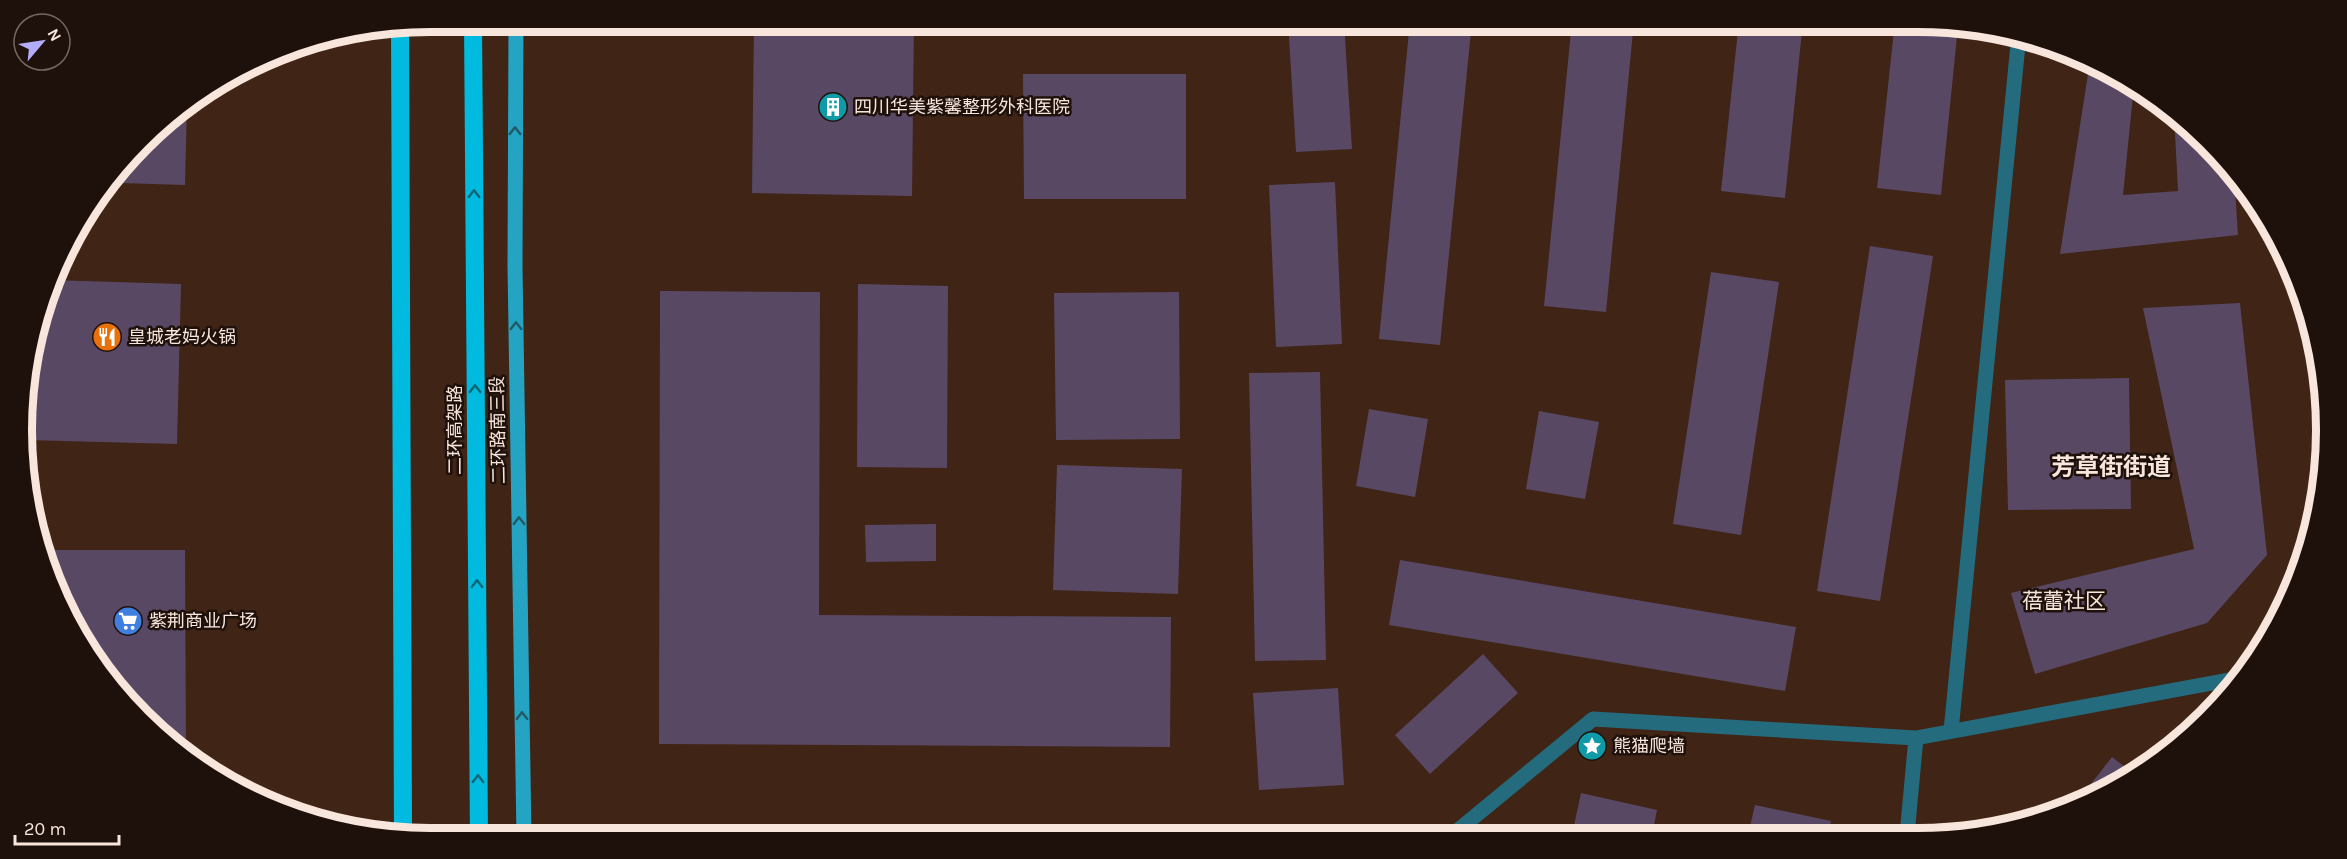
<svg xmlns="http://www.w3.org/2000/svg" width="2347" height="859" viewBox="0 0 2347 859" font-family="Karla,'Noto Sans SC',sans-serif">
<rect width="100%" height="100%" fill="#402416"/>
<path fill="#584864" d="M754,21H914L912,196L752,193Z
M1288,21H1344L1352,149L1296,152Z
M1410,21H1472L1440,345L1379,339Z
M1572,21H1634L1606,312L1544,306Z
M1739,21H1803L1785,198L1721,191Z
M1895,21L1958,26L1941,195L1877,188Z
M2090,61L2098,63L2134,85L2123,195L2178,191L2174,113L2225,160L2234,173L2238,235L2060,254Z
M1023,74H1186V199H1024Z
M187,103L185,185L120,183V171L160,122Z
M1335,182L1342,344L1276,347L1269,185Z
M1870,246L1933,256L1880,601L1817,591Z
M1711,272L1779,282L1741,535L1673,524Z
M51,280L181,284L177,444L27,440L25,376L43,298Z
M858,284L948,286L947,468L857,467Z
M660,291L820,292L819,615L1171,617L1170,747L659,744Z
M1179,292L1180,439L1056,440L1054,293Z
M2240,303L2267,555L2207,623L2035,674L2011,593L2194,549L2143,308Z
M1320,372L1326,660L1255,661L1249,373Z
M2129,378L2131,509L2008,510L2005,380Z
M1369,409L1428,419L1415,497L1356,486Z
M1539,411L1599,422L1585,499L1526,489Z
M1057,465L1182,469L1178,594L1053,590Z
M936,524V561L866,562L865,525Z
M41,550H185L186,757L90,656L52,586Z
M1400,560L1796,627L1785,691L1389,625Z
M1483,654L1518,693L1430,774L1395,735Z
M1338,688L1344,785L1259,790L1253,693Z
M2112,757L2133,773L2098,796L2076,803Z
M1581,793L1657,810L1652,835H1572Z
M1755,805L1831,821L1828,835H1748Z
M2030,811L2031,816L1971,834H1960Z"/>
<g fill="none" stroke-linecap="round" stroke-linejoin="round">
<path stroke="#246b7d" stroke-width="15" d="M1951,731L2019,34
M1907,835L1916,738
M1451,836L1593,719L1916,738L2234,679"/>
<path stroke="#24a4c2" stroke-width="15" d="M516,21L515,266L524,838"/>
<path stroke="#00bbdf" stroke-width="18" d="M473,21L479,838
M400,26L403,834"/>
</g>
<defs><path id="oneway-chevron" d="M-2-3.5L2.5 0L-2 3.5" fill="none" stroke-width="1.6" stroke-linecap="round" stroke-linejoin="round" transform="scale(1.5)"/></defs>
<g stroke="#215a66">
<use href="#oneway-chevron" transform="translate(515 131) rotate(-90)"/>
<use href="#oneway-chevron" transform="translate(516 326) rotate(-91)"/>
<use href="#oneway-chevron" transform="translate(519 521) rotate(-91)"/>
<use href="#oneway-chevron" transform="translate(522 716) rotate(-91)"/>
</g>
<g stroke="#0f6675">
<use href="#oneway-chevron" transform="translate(474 194) rotate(-90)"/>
<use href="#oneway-chevron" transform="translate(475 389) rotate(-90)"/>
<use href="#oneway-chevron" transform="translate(477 584) rotate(-90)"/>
<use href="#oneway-chevron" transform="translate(478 779) rotate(-90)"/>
</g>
<defs>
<g id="building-disc" transform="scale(1.5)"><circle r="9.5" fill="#0f9aa8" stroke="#1e110b"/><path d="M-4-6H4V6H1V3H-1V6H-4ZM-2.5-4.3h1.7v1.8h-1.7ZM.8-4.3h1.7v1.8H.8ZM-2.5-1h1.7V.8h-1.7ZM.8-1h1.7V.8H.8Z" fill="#fff"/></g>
<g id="restaurant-disc" transform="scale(1.5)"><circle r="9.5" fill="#e8710a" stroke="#1e110b"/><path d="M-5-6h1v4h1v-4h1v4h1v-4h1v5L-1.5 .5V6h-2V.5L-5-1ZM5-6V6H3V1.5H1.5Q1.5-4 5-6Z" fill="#fff"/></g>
<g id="supermarket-disc" transform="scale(1.5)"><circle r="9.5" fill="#3f7fe0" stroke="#1e110b"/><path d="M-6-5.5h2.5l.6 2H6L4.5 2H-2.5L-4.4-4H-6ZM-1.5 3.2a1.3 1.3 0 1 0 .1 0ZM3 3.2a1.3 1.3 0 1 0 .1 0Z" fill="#fff"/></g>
<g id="sight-disc" transform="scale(1.5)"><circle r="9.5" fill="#0f9aa8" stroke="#1e110b"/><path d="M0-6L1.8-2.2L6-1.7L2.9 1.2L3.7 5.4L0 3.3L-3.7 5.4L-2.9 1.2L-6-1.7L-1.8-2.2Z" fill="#fff"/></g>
</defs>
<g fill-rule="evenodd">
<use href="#building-disc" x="833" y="107"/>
<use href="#restaurant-disc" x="107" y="337"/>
<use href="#supermarket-disc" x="128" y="621"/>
<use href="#sight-disc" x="1592" y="746"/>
</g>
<g text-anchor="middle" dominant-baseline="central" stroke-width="5" stroke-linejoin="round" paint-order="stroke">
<g font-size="18" fill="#f8e5db" stroke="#1e110b" text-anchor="start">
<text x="854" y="107">四川华美紫馨整形外科医院</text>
<text x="128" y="337">皇城老妈火锅</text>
<text x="149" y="621">紫荆商业广场</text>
<text x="1613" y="746">熊猫爬墙</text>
</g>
<g font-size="18" fill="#f8e5db" stroke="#1e110b">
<text transform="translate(455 430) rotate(-90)">二环高架路</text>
<text transform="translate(498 430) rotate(-91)">二环路南三段</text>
</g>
<g font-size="21" fill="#f8e5db" stroke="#1e110b">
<text x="2064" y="601">蓓蕾社区</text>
</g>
<g font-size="24" font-weight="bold" fill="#f8e5db" stroke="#1e110b">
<text x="2111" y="467">芳草街街道</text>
</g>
</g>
<path d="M0 0H2347V859H0ZM430 32H1918A398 398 0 0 1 2316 430V430A398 398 0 0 1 1918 828H430A398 398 0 0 1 32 430V430A398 398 0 0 1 430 32Z" fill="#1e110b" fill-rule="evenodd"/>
<path fill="none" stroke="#f8e5db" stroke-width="8" d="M430 32H1918A398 398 0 0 1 2316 430V430A398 398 0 0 1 1918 828H430A398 398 0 0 1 32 430V430A398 398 0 0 1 430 32Z"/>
<g transform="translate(42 42) rotate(61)"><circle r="28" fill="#1e110b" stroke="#75665e" stroke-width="1.5"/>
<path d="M0-4.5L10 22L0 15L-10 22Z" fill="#b3adf9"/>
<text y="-9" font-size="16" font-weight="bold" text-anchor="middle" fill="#f8e5db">N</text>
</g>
<path d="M15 835v9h104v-9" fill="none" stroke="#f8e5db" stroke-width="3"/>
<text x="24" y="835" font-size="18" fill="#f8e5db" stroke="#1e110b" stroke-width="4.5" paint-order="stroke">20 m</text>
</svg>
